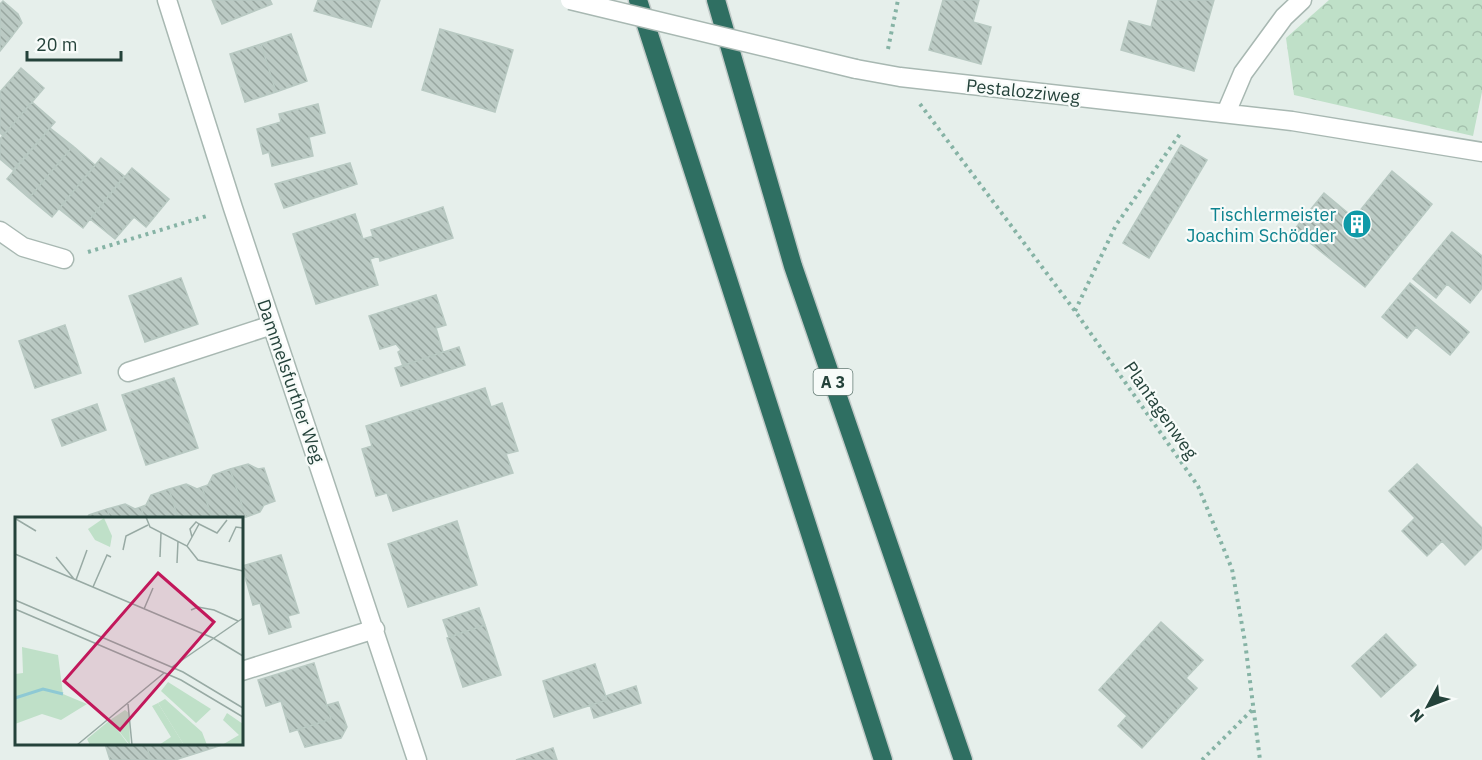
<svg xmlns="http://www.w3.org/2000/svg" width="1482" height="760" viewBox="0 0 1482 760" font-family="'IBM Plex Sans',sans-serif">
<defs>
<pattern id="forest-crowns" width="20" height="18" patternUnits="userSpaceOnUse" patternTransform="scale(1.5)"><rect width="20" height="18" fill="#bfe0c8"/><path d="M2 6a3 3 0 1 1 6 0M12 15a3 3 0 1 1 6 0" fill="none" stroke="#a4c1ad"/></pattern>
<pattern id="building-back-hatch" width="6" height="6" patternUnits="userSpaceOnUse" patternTransform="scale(1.5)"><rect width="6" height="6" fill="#bbcac4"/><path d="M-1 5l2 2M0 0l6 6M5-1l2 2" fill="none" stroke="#98a6a0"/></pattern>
</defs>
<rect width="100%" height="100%" fill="#e6efeb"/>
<path fill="url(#forest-crowns)" d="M1329,0H1482V92L1473,136L1294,95L1286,38Z"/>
<path fill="url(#building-back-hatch)" stroke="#b8c9c2" stroke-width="1.5" d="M212,0H270L272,4L222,24Z
M318,0H380L371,27L314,11Z
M943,0H979L973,22L991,27L981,64L929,50Z
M1158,0H1214L1194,71L1121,50L1129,21L1151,27Z
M3,1L18,14L22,23L12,36L0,26V4Z
M0,26L12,36L0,51Z
M440,29L513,50L495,112L422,90Z
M291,34L307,81L276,92L261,44Z
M261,44L276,92L245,102L230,54Z
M21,68L44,88L3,136L0,133V92Z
M32,102L55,122L13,170L0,159V139Z
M318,104L325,133L309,137L313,156L272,166L269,152L263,154L257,129L281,122L279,114Z
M50,128L73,146L29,198L7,179Z
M1181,145L1207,160L1149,258L1123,243Z
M73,146L95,165L52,217L29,198Z
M101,158L124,176L83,228L59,209Z
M350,163L357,184L284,208L275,184Z
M132,168L169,199L146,227L134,217L115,239L90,219Z
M1392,171L1432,204L1365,287L1294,230L1324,193L1354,218Z
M443,207L453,238L380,261L379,256L370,259L378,285L316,304L293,234L355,214L363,239L373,236L371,230Z
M1452,232L1482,256V288L1470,303L1447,284L1436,298L1413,279Z
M181,278L198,324L145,342L129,296Z
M1410,283L1469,332L1450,355L1416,327L1407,338L1382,317Z
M436,295L446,325L436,328L443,352L403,366L398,352L401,350L396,344L380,349L369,316Z
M65,325L81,373L35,388L19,341Z
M459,347L465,365L401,386L395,368Z
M174,378L198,448L146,465L122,395Z
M485,388L491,407L502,403L518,451L506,454L513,473L393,511L387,493L376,496L362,449L372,446L366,426Z
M97,404L106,430L62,446L52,420Z
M248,464L258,469L264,468L275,501L264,505L260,512L246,517L230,469Z
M1417,464L1482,528V548L1465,565L1442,541L1427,556L1402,531L1415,518L1389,491Z
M230,469L246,517L212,518L202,487L208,485L213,475Z
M186,484L197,489L202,487L212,518H178L169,489Z
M169,489L178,518H144L141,507L146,505L151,495Z
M125,504L135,509L141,507L144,518H110L107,509Z
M107,509L110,518H87L89,515Z
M457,521L477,585L408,607L388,544Z
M281,555L299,613L288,616L291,627L269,634L260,603L253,605L242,566Z
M479,608L485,625L449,637L443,620Z
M1161,622L1203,660L1186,678L1197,688L1142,748L1118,726L1127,716L1099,690Z
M485,625L501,675L463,687L447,638Z
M1386,634L1416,665L1381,697L1352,666Z
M314,663L331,719L290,732L281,701L266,706L258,680Z
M595,664L607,700L554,717L543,681Z
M636,686L641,703L594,718L590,705L607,700L606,696Z
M338,702L347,727L341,738L305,747L298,730L331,719L327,705Z
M105,744H146L151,760H110Z
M146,744H194L197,753L175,760H151Z
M194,744H225L197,753Z
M553,748L557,760H516Z"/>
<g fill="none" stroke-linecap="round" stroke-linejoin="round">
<g stroke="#a8b8b2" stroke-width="21">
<path id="minor" d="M167,0L233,208L417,760
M856,69L900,77L1292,121L1482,152
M1226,113L1243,73L1284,17L1302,0
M0,231L23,247L64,259
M128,372L272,325
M242,671L375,629"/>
</g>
<g stroke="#c2cac8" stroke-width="21">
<path id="highway" d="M638,0L883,760
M716,0L793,266L963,760"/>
</g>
<path stroke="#86b3a5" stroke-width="4" stroke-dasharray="3 4.5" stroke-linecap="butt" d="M888,49L898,0
M920,104L1075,311L1198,486L1232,569L1245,642L1260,760
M88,252L210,215
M1075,311L1116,225L1180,134
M1202,760L1254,708"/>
<use href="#minor" stroke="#fff" stroke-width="18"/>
<use href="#highway" stroke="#2f6f62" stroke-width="18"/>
<g stroke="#a8b8b2" stroke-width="21" stroke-linecap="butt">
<path id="minor-bridge" d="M570,0L856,69"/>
</g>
<use href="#minor-bridge" stroke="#fff" stroke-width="18"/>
</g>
<defs>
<g id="building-disc" transform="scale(1.5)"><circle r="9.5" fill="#0f9aa8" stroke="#f7fbf9"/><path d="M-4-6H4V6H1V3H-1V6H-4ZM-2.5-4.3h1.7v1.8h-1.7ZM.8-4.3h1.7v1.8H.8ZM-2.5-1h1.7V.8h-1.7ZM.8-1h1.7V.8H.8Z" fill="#fff"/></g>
</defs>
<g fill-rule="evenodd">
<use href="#building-disc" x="1357" y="224"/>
</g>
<g text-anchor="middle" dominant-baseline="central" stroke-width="4.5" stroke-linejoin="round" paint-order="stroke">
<rect fill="#f7fbf9" stroke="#637a73" stroke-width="1.5" x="813.5" y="369" width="39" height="26" rx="4.5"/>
<g font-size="16" font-weight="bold" fill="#24423a">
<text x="833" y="382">A 3</text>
</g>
<g font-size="18" fill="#24423a" stroke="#f7fbf9">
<text transform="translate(1023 91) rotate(6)">Pestalozziweg</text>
<text transform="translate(291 381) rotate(71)">Dammelsfurther Weg</text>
<text transform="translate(1161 410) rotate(55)">Plantagenweg</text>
</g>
<g font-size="18" fill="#0d838f" stroke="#f7fbf9" text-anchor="end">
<text x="1336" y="214">Tischlermeister<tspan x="1336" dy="21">Joachim Schödder</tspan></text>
</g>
</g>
<g transform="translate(15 517)">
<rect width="228" height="228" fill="#e6efeb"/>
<path d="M7,130L43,138L48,177L72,187L46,203L27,197L0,207V157L8,156ZM153,165L196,192L181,206L146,174ZM143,186L169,228H144L156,220L137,189ZM95,203L114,228H75L72,222Z" fill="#bfe0c8"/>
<path d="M150,182L187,215L192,228H169L143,186ZM110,193L114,196L115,228L95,203ZM212,196L228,207V228H207L224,218L208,203Z" fill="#bfe0c8"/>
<path d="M89,1L97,19L95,30L80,23L73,12Z" fill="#bfe0c8"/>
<path fill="none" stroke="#8ec9d4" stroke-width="3" d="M0,181L28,172L48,177"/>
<path fill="none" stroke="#98aaa4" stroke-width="1.5" d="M131,0L135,10L172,29L183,43L228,54M1,2L21,14M184,7L202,16L212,3M214,25L221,10L228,11M172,29L177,20L184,7L181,5L175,12L177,20M108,33L111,19L133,8M0,37L198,121L228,139M41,40L59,62M145,40L146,16M162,46L163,24M61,63L72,33M78,70L92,38L96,40M0,83L168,155L228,191M0,92L166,163L228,200M129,92L138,71M176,93L183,90L199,93L223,104M157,150L228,101M113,187L117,228M62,228L149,156"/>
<path fill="#c2185b" fill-opacity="0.15" stroke="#c2185b" stroke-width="3" d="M143,56L199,105L105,213L49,164Z"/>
<rect width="228" height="228" fill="none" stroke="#24423a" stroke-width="3"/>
</g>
<g transform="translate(1428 706) rotate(229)" stroke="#f7fbf9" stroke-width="4.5" paint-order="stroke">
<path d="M0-4.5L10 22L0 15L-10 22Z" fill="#24423a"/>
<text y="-9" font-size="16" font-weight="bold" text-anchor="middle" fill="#24423a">N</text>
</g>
<path d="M27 51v9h94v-9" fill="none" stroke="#24423a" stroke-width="3"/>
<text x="36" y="51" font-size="18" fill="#24423a" stroke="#f7fbf9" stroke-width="4.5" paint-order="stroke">20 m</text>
</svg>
